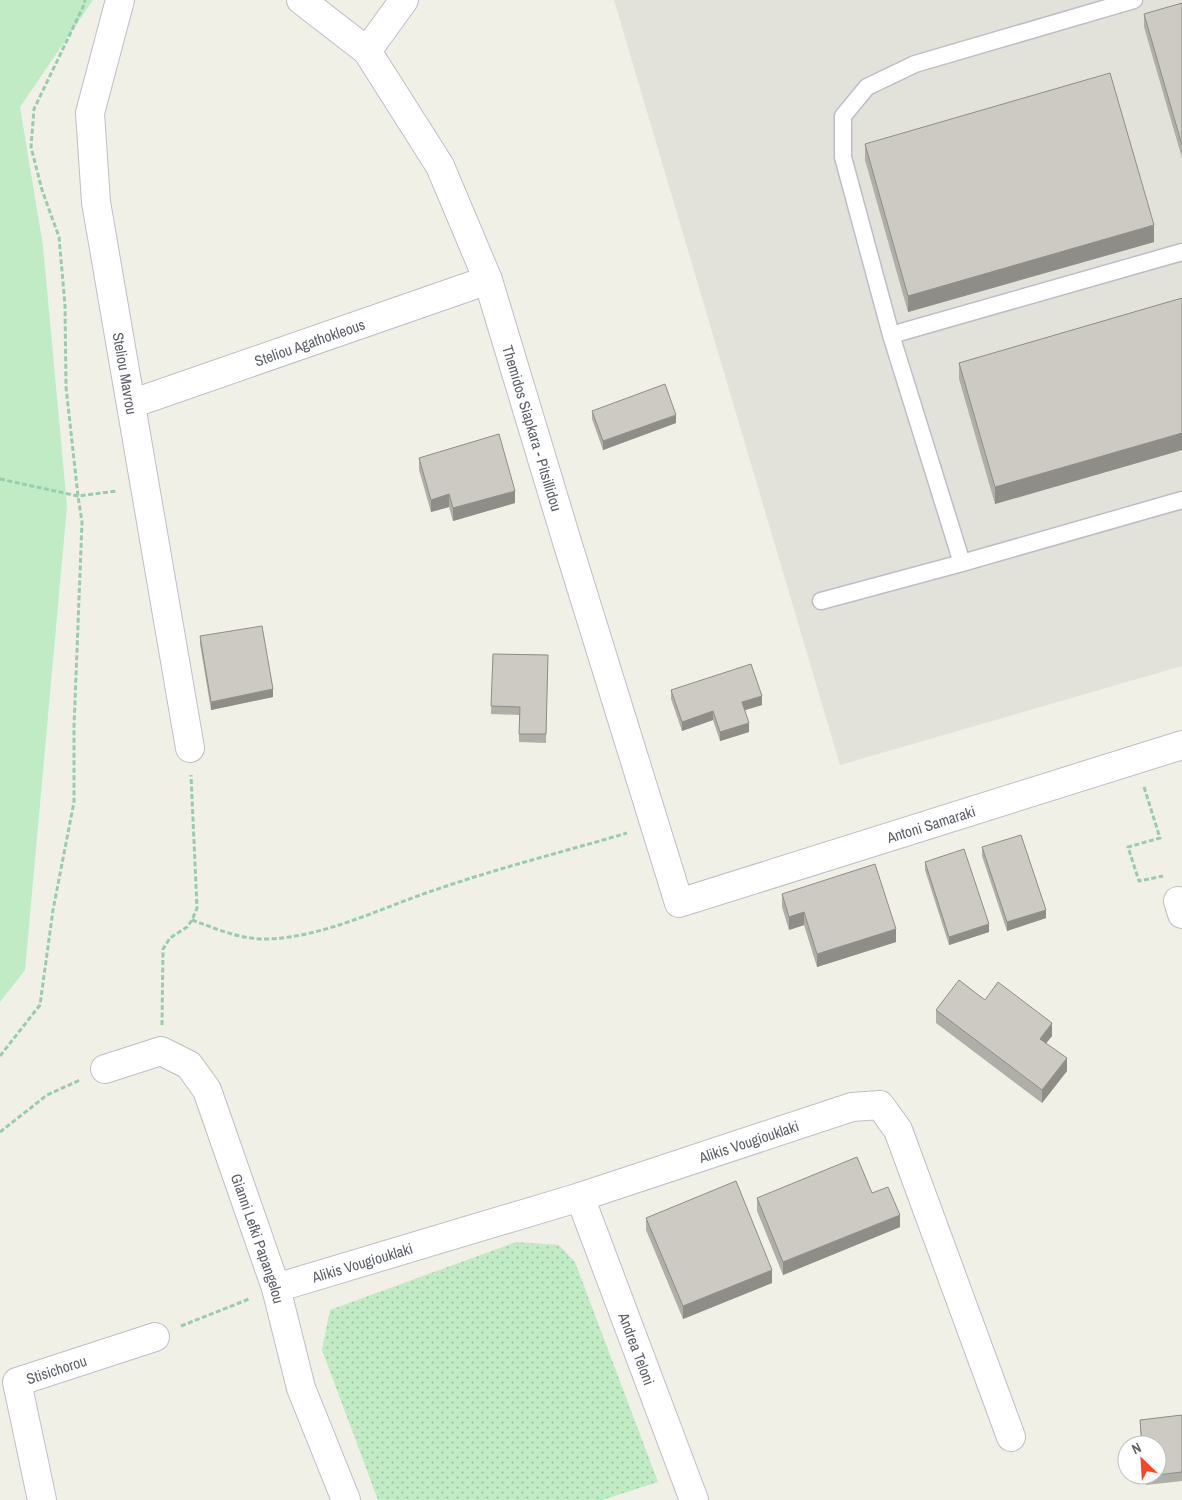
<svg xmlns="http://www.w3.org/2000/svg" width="1182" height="1500" viewBox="0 0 1182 1500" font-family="'Archivo Narrow',sans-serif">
<defs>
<pattern id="park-dots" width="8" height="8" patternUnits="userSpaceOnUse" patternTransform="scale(1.25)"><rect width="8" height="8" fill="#c0ebc4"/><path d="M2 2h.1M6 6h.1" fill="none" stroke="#9fc2a3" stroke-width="1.8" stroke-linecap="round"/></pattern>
</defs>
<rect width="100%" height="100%" fill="#f1f0e6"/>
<path fill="#e2e1da" d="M614,0H1182V666L840,765Z"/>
<path fill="#c0ebc4" d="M0,0H93L20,107L43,246L67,506L25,970L0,1002Z"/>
<path fill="url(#park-dots)" d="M516,1242L559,1245L575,1262L658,1482L602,1500H378L322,1350L330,1310Z"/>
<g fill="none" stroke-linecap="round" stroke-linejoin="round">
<g stroke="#bdbfc6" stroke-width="19">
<path id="lane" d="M891,335L1182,252
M962,563L891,335L843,157V116L867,87L915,64L1134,0
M821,601L962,563L1182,500"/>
</g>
<g stroke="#bdbfc6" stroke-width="30">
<g id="street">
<path id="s1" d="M120,0L90,113L96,202L190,748"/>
<path id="s2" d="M301,0L367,51L440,166L488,280L568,545L679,903L1182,745"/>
<path d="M367,51L404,0"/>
<path id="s3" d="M131,404L488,280"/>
<path d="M1178,901L1182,914"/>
<path id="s4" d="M105,1069L161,1051L189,1065L207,1090L276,1288L301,1388L346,1500"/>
<path id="s5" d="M580,1197L694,1500"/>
<path id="s6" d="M276,1288L580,1197L852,1107L880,1105L898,1130L1011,1437"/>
<path id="s7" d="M42,1500L17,1382L155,1337"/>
</g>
</g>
<path stroke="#98ccac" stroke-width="3" stroke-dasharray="5 2.5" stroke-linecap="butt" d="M0,479L78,496L117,491
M1144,787L1160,838L1128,847L1139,881L1163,876
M192,920C217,929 241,940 269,939C328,936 380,908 435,890C498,868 563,852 627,833
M162,1025L163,949L170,938L187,927L192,920L197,908L191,775
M0,1056L40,1005L53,910L74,802V727L82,522L78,496L66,387L65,305L59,237L42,190L31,147L34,109L83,7L85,0
M0,1132L47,1095L80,1080
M181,1326L249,1299"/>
<use href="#lane" stroke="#fff" stroke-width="16"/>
<use href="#street" stroke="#fff" stroke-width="28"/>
</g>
<path fill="#afaea8" d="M1182,3V158L1144,27V14Z
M865,144L1154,242L908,312L865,160Z
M1182,298V450L995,504L959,379V363Z
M592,411L676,423L603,450L592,419Z
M419,458L515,503L453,521L449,507L431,512L419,470Z
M200,636L273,697L211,710L200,644Z
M493,654L548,655L546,743L519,742V715L491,714Z
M671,690L762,705L745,710L749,732L720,741L713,720L682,731L671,699Z
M982,847L1046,918L1007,931L982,856Z
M925,862L989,932L949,945L925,870Z
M782,894L896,942L817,967L804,925L789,930L782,907Z
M985,1000L1052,1036L1046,1043L1067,1071L1042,1103L936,1023V1010Z
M872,1193L900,1227L783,1275L757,1211V1198Z
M646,1218L772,1283L683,1319L646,1230Z
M1182,1415V1481L1146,1485L1144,1475H1157V1445H1141L1140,1420Z"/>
<path fill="#8f8d88" d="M1154,225V242L908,312V296Z
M676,415V423L603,450V441Z
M1182,433V450L995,504V487Z
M515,491V503L453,521V508Z
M449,494V507L431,512V500Z
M273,689V697L211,710V702Z
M762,696V705L742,711V702Z
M713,711V720L682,731V722Z
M749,723V732L720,741V732Z
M1046,910V918L1007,931V922Z
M804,912V925L789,930V917Z
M989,924V932L949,945V937Z
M896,929V942L817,967V954Z
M1052,1023V1036L1040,1051V1039Z
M1067,1058V1071L1042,1103V1090Z
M900,1215V1227L783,1275V1262Z
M772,1270V1283L683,1319V1306Z"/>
<path fill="#cccac3" stroke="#8f8d88" d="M1182,3V145L1144,14Z
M1110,73L1154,225L908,296L865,144Z
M1182,298V433L995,487L959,363Z
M665,384L676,415L603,441L592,411Z
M499,434L515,491L453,508L449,494L431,500L419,458Z
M262,626L273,689L211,702L200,636Z
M493,654L548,655L546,734H519L520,707L491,706Z
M751,664L762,696L742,702L749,723L720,732L713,711L682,722L671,690Z
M1021,835L1046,910L1007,922L982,847Z
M964,849L989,924L949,937L925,862Z
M875,864L896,929L817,954L804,912L789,917L782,894Z
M959,980L985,1000L998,982L1052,1023L1040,1039L1067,1058L1042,1090L936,1010Z
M857,1157L872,1193L888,1187L900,1215L783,1262L757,1198Z
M736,1181L772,1270L683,1306L646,1218Z
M1182,1415V1472L1157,1475V1445H1142L1140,1420Z"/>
<g text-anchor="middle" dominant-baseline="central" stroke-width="4" stroke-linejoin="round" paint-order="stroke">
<g font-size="15" fill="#5d6168" stroke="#fff">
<text stroke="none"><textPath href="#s3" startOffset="189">Steliou Agathokleous</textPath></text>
<text stroke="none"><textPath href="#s1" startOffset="380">Steliou Mavrou</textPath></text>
<text stroke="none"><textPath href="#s2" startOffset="498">Themidos Siapkara - Pitsillidou</textPath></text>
<text stroke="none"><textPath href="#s2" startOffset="1259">Antoni Samaraki</textPath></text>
<text stroke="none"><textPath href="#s6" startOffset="495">Alikis Vougiouklaki</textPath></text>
<text stroke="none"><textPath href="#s4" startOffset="278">Gianni Lefki Papangelou</textPath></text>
<text stroke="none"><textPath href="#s6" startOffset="90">Alikis Vougiouklaki</textPath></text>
<text stroke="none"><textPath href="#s5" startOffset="162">Andrea Teloni</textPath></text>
<text stroke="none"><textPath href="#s7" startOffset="162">Stisichorou</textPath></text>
</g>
</g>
<g transform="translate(1142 1460) rotate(335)"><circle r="24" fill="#ffffff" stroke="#bec0c3"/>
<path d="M0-4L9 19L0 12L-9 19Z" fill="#fb4522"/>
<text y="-8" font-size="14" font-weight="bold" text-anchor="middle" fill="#5d6168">N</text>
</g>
</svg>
